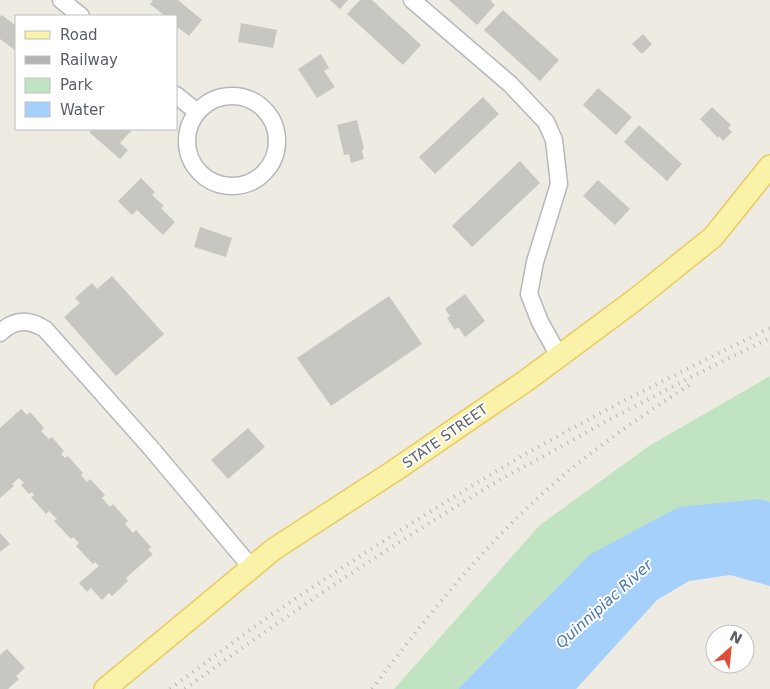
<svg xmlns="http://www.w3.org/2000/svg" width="770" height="689" viewBox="0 0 770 689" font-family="'DejaVu Sans',sans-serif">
<rect width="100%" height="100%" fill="#edebe2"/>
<path fill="#c0e3c2" d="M770,376V502L760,499L589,555L458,689H394L540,525L649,446Z"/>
<path fill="#a4d0fb" d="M760,499L770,502V586L730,575L689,581L657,600L576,689H458L589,555L679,507Z"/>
<path fill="#c8c6c0" d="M153,0H178L202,20L189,36L176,26V16H165L150,4Z
M330,0H348L340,9Z
M360,0H372L421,45L403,65L347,14Z
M449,0H490L495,5L477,25Z
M503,10L559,60L540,81L484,30Z
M2,15L16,26V51L0,39V17Z
M241,23L277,30L273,48L238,42Z
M643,34L652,44L642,54L632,44Z
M321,54L329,68L324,71L335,87L317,98L298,69Z
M598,88L632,117L616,135L583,105Z
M483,97L499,114L435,174L419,157Z
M712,107L731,125L728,128L732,132L723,141L719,136L718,138L700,119Z
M357,120L364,149L362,150L364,159L351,163L349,154L344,155L337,125Z
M639,125L682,164L667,181L624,142Z
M92,129H130L132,130L120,143L128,150L120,159L89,132Z
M520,161L540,183L472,247L452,226Z
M141,178L155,192L152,195L164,206L161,208L175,222L163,235L137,210L132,215L118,201Z
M598,180L630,209L615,225L583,196Z
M200,227L232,238L226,257L194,247Z
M112,276L164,334L116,376L64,317L80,303L75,298L92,283L97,289Z
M465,294L485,321L465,337L458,327L455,330L447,318L450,316L445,309Z
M389,296L422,344L331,406L297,358Z
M21,409L27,415L30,412L44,428L41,431L49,439L52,437L64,451L61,454L65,458L68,456L83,473L81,475L87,482L90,479L105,495L102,498L110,507L113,504L128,521L125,524L133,533L136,530L151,547L148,550L153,554L126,578L128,581L112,596L109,593L102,600L91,588L87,592L79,583L99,566L95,562L93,564L76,546L79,543L73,537L71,539L54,521L57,519L49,511L46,514L31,497L34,495L32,492L29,494L21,485L24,483L19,478L12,484L14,486L0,498V428Z
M248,428L265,447L228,479L211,460Z
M0,533L10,544L0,552Z
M7,649L25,668L16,676L19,679L8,689H0V655Z"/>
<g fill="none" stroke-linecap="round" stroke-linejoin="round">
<g stroke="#b5b8bc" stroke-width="19">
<path id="minor" d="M61,0L81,16
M412,0L510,84L546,122L554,140L559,184L535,262L529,294L540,322L559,356
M176,95L197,112
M187 141a45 45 0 1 1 90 0a45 45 0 1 1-90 0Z
M0,333C14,319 29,319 45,329L150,447L251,567"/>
</g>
<g stroke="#eacb5e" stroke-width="24">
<path id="major" d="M105,689L274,549L394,471L527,380L636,299L713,237L770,166"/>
</g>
<use href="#minor" stroke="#fff" stroke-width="16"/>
<use href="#major" stroke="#fbf2a9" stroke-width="21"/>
<path stroke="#b3b4b4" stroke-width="4" stroke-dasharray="1 6" stroke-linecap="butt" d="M170,689C204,664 237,639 271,615C338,570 406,526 475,484C570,426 670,377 770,328
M185,689C281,619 379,553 480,492C501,478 524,467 546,455C619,413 694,375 770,338
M372,689C428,615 487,541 558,480C600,444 647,412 694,382"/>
</g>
<g text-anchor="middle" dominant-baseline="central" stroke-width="4" stroke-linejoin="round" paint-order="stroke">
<g font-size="14" fill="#5b5e62" stroke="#fff">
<text transform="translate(445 436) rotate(-35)">STATE STREET</text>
</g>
<g font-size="15" font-style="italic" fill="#4576b4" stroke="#fff">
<text transform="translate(604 604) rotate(-42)">Quinnipiac River</text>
</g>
</g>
<rect x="15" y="15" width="162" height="115" fill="#ffffff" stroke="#bdbfc0"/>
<rect x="25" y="31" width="25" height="8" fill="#fbf2a9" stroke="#bdbfc0"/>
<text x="60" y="40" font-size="15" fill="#5b5e62">Road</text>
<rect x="25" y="56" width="25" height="8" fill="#b3b4b4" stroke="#bdbfc0"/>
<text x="60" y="65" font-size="15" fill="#5b5e62">Railway</text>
<rect x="25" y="78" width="25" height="15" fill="#c0e3c2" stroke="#bdbfc0"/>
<text x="60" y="90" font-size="15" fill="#5b5e62">Park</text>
<rect x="25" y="102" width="25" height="15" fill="#a4d0fb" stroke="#bdbfc0"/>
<text x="60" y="115" font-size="15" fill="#5b5e62">Water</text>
<g transform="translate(730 649) rotate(27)"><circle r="24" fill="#ffffff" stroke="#bdbfc0"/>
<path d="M0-4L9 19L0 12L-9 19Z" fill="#e04c35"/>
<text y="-8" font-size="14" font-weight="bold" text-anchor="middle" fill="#5b5e62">N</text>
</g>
</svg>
